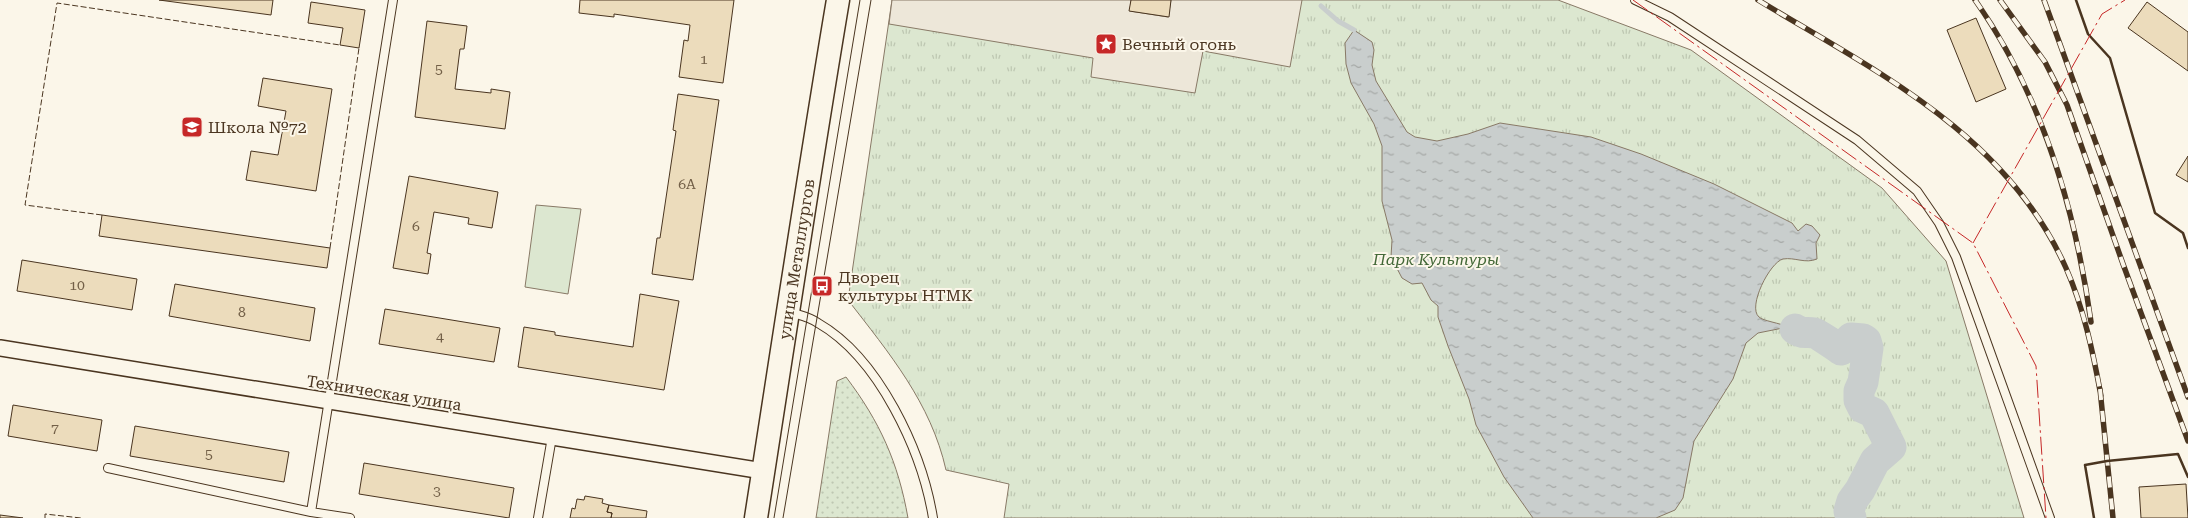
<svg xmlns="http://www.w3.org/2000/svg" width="2188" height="518" viewBox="0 0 2188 518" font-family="'Roboto Serif',serif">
<defs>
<pattern id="grass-dots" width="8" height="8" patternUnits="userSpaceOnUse" patternTransform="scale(1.25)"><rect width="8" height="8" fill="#dce7d0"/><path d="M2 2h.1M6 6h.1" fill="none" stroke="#bec7b2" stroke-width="1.8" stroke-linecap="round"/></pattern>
<pattern id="park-tufts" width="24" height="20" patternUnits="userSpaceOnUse" patternTransform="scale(1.25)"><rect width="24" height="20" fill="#dce7d0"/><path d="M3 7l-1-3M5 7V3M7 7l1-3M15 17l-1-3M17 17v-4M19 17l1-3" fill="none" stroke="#bec7b2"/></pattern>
<pattern id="water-ripples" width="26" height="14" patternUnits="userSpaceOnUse" patternTransform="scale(1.25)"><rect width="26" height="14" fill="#c9cecd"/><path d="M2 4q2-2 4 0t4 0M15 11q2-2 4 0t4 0" fill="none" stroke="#a5a8a6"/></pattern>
</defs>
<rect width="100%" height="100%" fill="#fbf6e9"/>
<path fill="url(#grass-dots)" stroke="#887966" d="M846,377C880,422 898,462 908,518H816L837,381Z"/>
<path fill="url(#park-tufts)" stroke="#887966" d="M892,0H1558L1691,50L1882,188L1946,261L2024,518H1004L1009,484L946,470C931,403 889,353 848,300Z"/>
<path fill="#dce7d0" stroke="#887966" d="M536,205L581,209L568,294L525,287Z"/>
<path fill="#ede7d9" stroke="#887966" d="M892,0H1131L1130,11L1168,17L1171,0H1302L1290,67L1203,51L1195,93L1091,77L1093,58L889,24Z"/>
<path fill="url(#water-ripples)" stroke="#887966" d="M1354,30L1372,42L1374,50L1372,65L1376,81L1407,132L1415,137L1437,141L1468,134L1500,123L1591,137L1641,154L1714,184L1792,223L1798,231L1806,224L1812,226L1820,235L1816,243L1817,259C1805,264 1795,257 1783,259C1770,262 1747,307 1759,317C1763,321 1780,323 1788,327L1758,333L1746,343L1733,379L1694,441L1683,498L1675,510L1656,518H1533L1504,477L1476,425L1469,399L1448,346L1438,317V306L1431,300L1422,283L1412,284L1402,278L1391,257L1392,240L1382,201V146L1374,124L1351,83L1346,64L1345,43Z"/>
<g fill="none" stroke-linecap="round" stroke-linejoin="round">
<path stroke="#c9cecd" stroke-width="5" d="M1321,6L1338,21L1354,30"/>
<path stroke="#c9cecd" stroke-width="31" d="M1795,329C1803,335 1805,331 1814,333C1818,334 1837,347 1841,350L1851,338L1863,339L1866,341L1868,348L1863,382L1859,391V400L1863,408L1874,413L1891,447L1875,461L1860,490L1852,501L1849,511L1851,518"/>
</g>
<path fill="#ecdcbc" stroke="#4a3520" d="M159,0H273L271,15Z
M580,0H734L723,83L679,77L684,40L688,41L690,25L614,14V17L579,13Z
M1131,0H1171L1169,17L1129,11Z
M311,2L365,10L359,48L340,45L343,28L308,23Z
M2147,2L2188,32V71L2128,28Z
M1976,18L2006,89L1976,102L1947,30Z
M427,21L467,26L464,49H460L455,89L491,93V89L510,92L505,129L415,117Z
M263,78L332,89L316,191L246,180L251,151L278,155L286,111L258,106Z
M678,94L719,100L693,280L652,274L657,238H660L676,131L673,130Z
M2188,156V182L2176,175Z
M409,176L498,192L492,228L468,224L469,218L434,212L427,253L431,254L428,274L393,268Z
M102,215L330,248L327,268L99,236Z
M22,260L137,279L132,310L17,291Z
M175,284L315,308L310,341L169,316Z
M640,294L679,301L664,390L518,367L524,327L555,332V335L633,347Z
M385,309L500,328L494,362L379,344Z
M13,405L102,420L97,451L8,436Z
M135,426L289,452L284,482L130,456Z
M364,463L514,488L509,518L359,494Z
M2186,484L2188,518H2141L2139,487Z
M585,496L603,499L602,503L609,505L607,512L612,513L611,518H570L572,508L575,509L577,499L584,500Z
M609,505L647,511L646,518H611L612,513L607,512Z
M0,515L23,518H0Z"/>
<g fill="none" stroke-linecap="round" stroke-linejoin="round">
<g stroke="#4a3520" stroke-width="10">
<path id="lane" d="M1635,0L1670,17L1857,140L1917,191L1939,223L1956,257L2050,518
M790,312C799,315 810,317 818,323C879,358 922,451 933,518
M108,468L311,512L350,518
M311,512L393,0
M538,518L552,437"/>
</g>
<g stroke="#4a3520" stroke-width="18">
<path id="street" d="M0,348L763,471"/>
</g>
<g stroke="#4a3520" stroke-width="25">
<g id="secondary">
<path id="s1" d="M756,518C783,345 809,172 838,0"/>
</g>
</g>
<use href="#lane" stroke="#fbf6e9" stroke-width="8"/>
<use href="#street" stroke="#fbf6e9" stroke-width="15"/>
<use href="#secondary" stroke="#fbf6e9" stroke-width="22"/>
<path stroke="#4a3520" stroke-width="1" d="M774,518L860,0
M783,518L871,0"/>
<g stroke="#4a3520" stroke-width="5.5">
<path id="rail" d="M1758,0C1877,72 2006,134 2066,268C2084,309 2093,352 2101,396
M1975,0C2042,95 2075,207 2091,322
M2000,0L2045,62L2067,105L2123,264L2188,441
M2044,0L2188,397
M2100,389L2113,518"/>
</g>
<use href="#rail" stroke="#fbf6e9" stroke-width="4" stroke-dasharray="11" stroke-linecap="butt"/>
<path stroke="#4a3520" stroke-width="1" stroke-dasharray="6 2.5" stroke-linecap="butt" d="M102,215L25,205L57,3L340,45
M330,248L359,48
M45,518V514L81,518"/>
<path stroke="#4a3520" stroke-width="2.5" d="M2076,0L2088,34L2110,58L2155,213L2183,233L2188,248
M2094,518L2085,465L2107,461L2178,454L2188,477"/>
<path stroke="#c62828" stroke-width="1" stroke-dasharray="18 4 2.5 4" stroke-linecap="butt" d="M1633,0L1973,243L2036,366L2046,518
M1973,243L2102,14L2125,0"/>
</g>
<defs>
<g id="sight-square" transform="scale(1.125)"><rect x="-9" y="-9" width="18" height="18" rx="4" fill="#c62828" stroke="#fbf6e9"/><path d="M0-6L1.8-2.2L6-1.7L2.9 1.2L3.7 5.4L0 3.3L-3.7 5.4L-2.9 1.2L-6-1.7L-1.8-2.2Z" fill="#fff"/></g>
<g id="school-square" transform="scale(1.125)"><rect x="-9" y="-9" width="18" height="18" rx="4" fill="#c62828" stroke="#fbf6e9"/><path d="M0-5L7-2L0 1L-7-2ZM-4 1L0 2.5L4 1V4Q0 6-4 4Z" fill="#fff"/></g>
<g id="bus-square" transform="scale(1.125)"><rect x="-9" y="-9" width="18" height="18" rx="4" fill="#c62828" stroke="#fbf6e9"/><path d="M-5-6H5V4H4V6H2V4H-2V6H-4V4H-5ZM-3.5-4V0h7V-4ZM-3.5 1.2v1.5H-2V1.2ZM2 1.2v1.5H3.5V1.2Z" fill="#fff"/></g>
</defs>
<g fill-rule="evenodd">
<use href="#sight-square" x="1106" y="44"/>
<use href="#school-square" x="192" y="127"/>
<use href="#bus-square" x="822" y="286"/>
</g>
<g text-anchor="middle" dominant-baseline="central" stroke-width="4" stroke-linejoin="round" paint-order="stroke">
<g font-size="14" fill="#725f47">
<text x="704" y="59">1</text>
<text x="439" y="69">5</text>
<text x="687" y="184">6А</text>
<text x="416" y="226">6</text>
<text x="77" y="285">10</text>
<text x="242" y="312">8</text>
<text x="440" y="336">4</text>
<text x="55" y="428">7</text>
<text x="209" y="454">5</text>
<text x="437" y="491">3</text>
</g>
<g font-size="16" fill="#4a3520" stroke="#fbf6e9" text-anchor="start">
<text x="1122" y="44">Вечный огонь</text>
<text x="208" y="127">Школа №72</text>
<text x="838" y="277">Дворец<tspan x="838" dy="18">культуры НТМК</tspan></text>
</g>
<g font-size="16" fill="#4a3520" stroke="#fbf6e9">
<text stroke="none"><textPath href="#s1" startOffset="262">улица Металлургов</textPath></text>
<text transform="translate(384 393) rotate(9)">Техническая улица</text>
</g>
<g font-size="16" font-style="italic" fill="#436837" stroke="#fbf6e9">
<text x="1436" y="259">Парк Культуры</text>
</g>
</g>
</svg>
